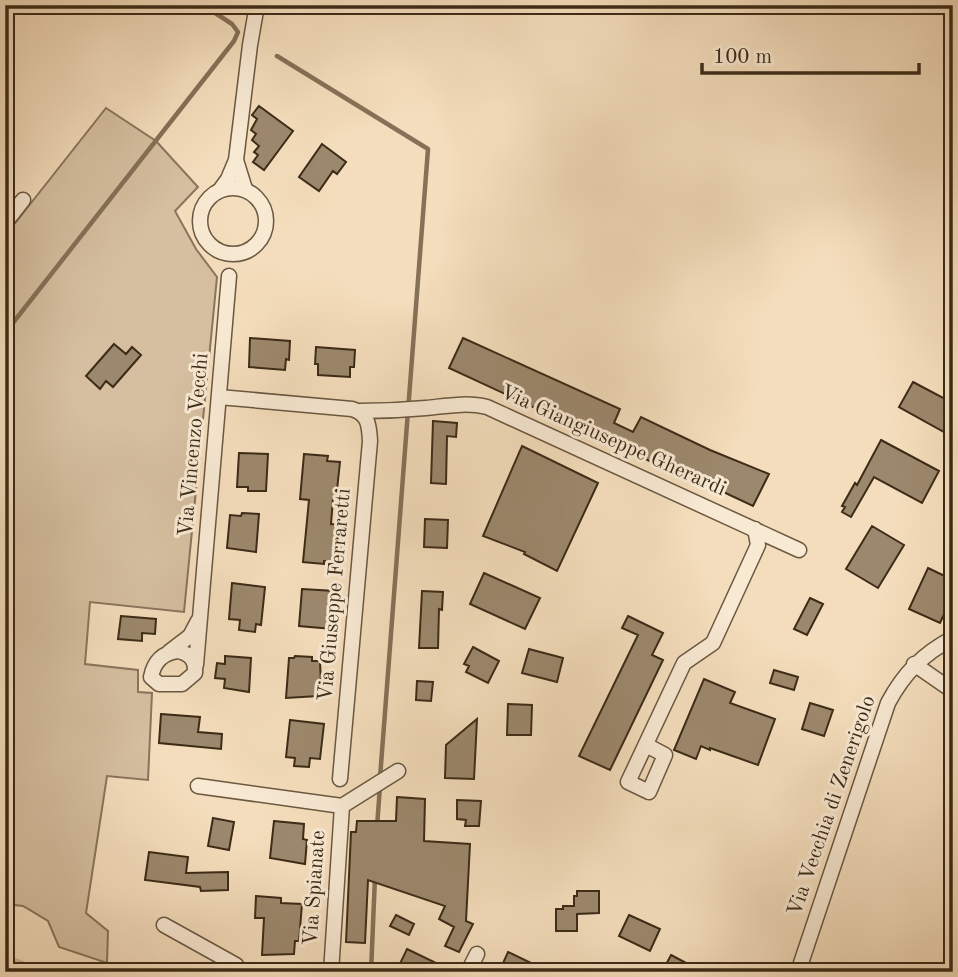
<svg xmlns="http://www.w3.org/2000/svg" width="958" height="977" viewBox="0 0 958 977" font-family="'Old Standard TT',serif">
<rect width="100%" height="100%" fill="#f4ddbc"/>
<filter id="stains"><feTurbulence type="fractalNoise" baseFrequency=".00286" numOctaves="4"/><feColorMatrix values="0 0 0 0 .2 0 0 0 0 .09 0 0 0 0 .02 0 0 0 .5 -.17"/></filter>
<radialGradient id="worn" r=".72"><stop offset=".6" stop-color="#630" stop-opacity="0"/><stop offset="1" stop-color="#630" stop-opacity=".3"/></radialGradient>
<path fill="#d5bfa0" stroke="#88755c" stroke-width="2" d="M106,108L156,141L198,187L175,211L196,249L217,277L184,612L90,602L85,664L138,670V692L152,693L148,780L107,776L86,913L108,931L107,963L59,947L48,921L23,906L5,904V236Z"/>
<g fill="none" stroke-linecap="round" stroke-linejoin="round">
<path stroke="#857158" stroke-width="4.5" d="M277,56L428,149L380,778
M5,333L234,41L238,32L232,24L203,5
M377,827L380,786
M371,972L375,877"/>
</g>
<path fill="#9c886d" stroke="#3c2b17" stroke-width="2" d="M259,106L293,131L264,170L253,162L258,155L254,152L259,146L252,140L256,134L251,130L257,119L252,115Z
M322,144L346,162L337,174L333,171L319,191L299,177Z
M250,338L290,341L289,360L286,359L285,370L249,367Z
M463,338L620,409L614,423L633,432L641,417L710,450L769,474L753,506L717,489L716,490L680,475L449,368Z
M114,344L126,354L132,347L141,355L113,387L106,381L100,389L86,376Z
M316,347L355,350L354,367H350V377L318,375V364H315Z
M913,382L953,403V437L899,407Z
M433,421L457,423L456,437L447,436L446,484L431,483Z
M881,440L939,471L922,503L874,477L851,517L842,512L845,507L842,506L855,483L857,485Z
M522,446L598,483L557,571L524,554L525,552L483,536Z
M239,453L268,454L266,491H248V487H237Z
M304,454L328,456L327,461L340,462L336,499H333L331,524L343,525L339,562L324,561V564L303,562L309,500L300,499Z
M242,513L259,514L256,552L227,548L230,515L241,516Z
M425,519L448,520L447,548L424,547Z
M872,526L904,545L878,588L846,569Z
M928,568L953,580V595L940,623L909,609Z
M484,573L540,598L525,629L470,604Z
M232,583L265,587L261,625L256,624L255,632L239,630L240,620L229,619Z
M302,589L335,591L332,629L299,626Z
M422,591L443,592L442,610L439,609L438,648H419Z
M810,598L823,604L807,635L794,629Z
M121,616L156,619L155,634L142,633V641L118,639Z
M628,616L663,633L652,655L663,660L610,770L579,756L638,635L622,628Z
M473,647L499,661L488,683L466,672L469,666L464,664Z
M529,649L563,658L557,682L522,673Z
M225,656L251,658L249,692L224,688L225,679L215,678L217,663L225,664Z
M295,656L312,657V661H320L321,685H318V696L286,698L289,658H294Z
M774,670L798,677L794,690L770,683Z
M704,679L735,692L730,703L775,719L758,765L710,748V750L701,746L696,759L674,750Z
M417,681L433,682L431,701L416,700Z
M810,703L833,710L824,736L802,729Z
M508,704L532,705L531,735H507Z
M161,714L200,717L198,732L222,734L221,749L159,743Z
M477,719L474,779L445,778L446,745Z
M290,720L324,724L320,759L310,758L309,767L294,766L295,758L286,757Z
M397,797L425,799L424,841L470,844L466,921L473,924L459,952L445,946L454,927L439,919L445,906L368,880L365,943L346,942L351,832H356L357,821H396Z
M457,800L481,801L479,826H465L466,820L457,819Z
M213,818L234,822L229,850L208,846Z
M274,821L304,824L303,839L307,840L305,864L270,858Z
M149,852L188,857L186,873L228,872V890L201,891L200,887L145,880Z
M577,891H599V913L577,914V931H556V909H563V906H574V896H577Z
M256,896L281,898V903L302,904L299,941H295L294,954L262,955L264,918H255Z
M396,915L414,924L409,935L390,926Z
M629,915L660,929L650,951L619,936Z
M407,949L436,963L432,972H396Z
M508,952L531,963L526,972H499Z
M671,955L703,972H662Z"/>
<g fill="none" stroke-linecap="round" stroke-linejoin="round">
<path stroke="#cfb99b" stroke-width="18" stroke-dasharray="18 9" stroke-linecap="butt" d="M5,964L28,972"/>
<g stroke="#6a5840" stroke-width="17">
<path id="minor" d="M236,160L250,45L257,5
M200 221a33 33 0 1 1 66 0a33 33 0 1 1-66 0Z
M220,190L228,179L236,160L245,189
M5,223L23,200
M219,397L352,409C369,414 369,426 370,441L340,779
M360,411C382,411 404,410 426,408C446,406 467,402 487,407L799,550
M178,651C191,654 196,661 195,673L182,684H159L151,677C154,662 162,653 178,651Z
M169,652L190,636L198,621
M914,664L953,691
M196,665L229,276
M646,745L665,755L649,792L628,782L684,663L713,643L758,545L755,529
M198,786L342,806L398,771
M164,925L236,965
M331,972L342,806
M468,972L477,954
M798,972L888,703C904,673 923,654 953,638"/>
</g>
<use href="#minor" stroke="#f8e9d3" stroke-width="14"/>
<path stroke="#3c2b17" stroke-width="4.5" stroke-dasharray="12 12" stroke-linecap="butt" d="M5,944L20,972"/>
</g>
<g text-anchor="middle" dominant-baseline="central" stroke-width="6" stroke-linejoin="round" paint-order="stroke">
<g font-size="21" fill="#3c2b17" stroke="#f8e9d3">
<text transform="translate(613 441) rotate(24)">Via Giangiuseppe Gherardi</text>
<text transform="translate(194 445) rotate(-85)">Via Vincenzo Vecchi</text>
<text transform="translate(335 595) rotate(-85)">Via Giuseppe Ferraretti</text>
<text transform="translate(832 806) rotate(-71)">Via Vecchia di Zenerigolo</text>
<text transform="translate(315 888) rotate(-86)">Via Spianate</text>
</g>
</g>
<rect width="958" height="977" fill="none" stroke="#f4ddbc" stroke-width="28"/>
<rect x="7" y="7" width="944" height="963" fill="none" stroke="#3c2b17" stroke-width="3.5"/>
<rect x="14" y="14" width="930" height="949" fill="none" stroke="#3c2b17" stroke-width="2"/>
<path d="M702 63v10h217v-10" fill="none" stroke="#3c2b17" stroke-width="3.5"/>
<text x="713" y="63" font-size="21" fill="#3c2b17" stroke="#f8e9d3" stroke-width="5" paint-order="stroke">100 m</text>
<rect width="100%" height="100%" filter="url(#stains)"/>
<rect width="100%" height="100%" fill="url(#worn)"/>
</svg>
